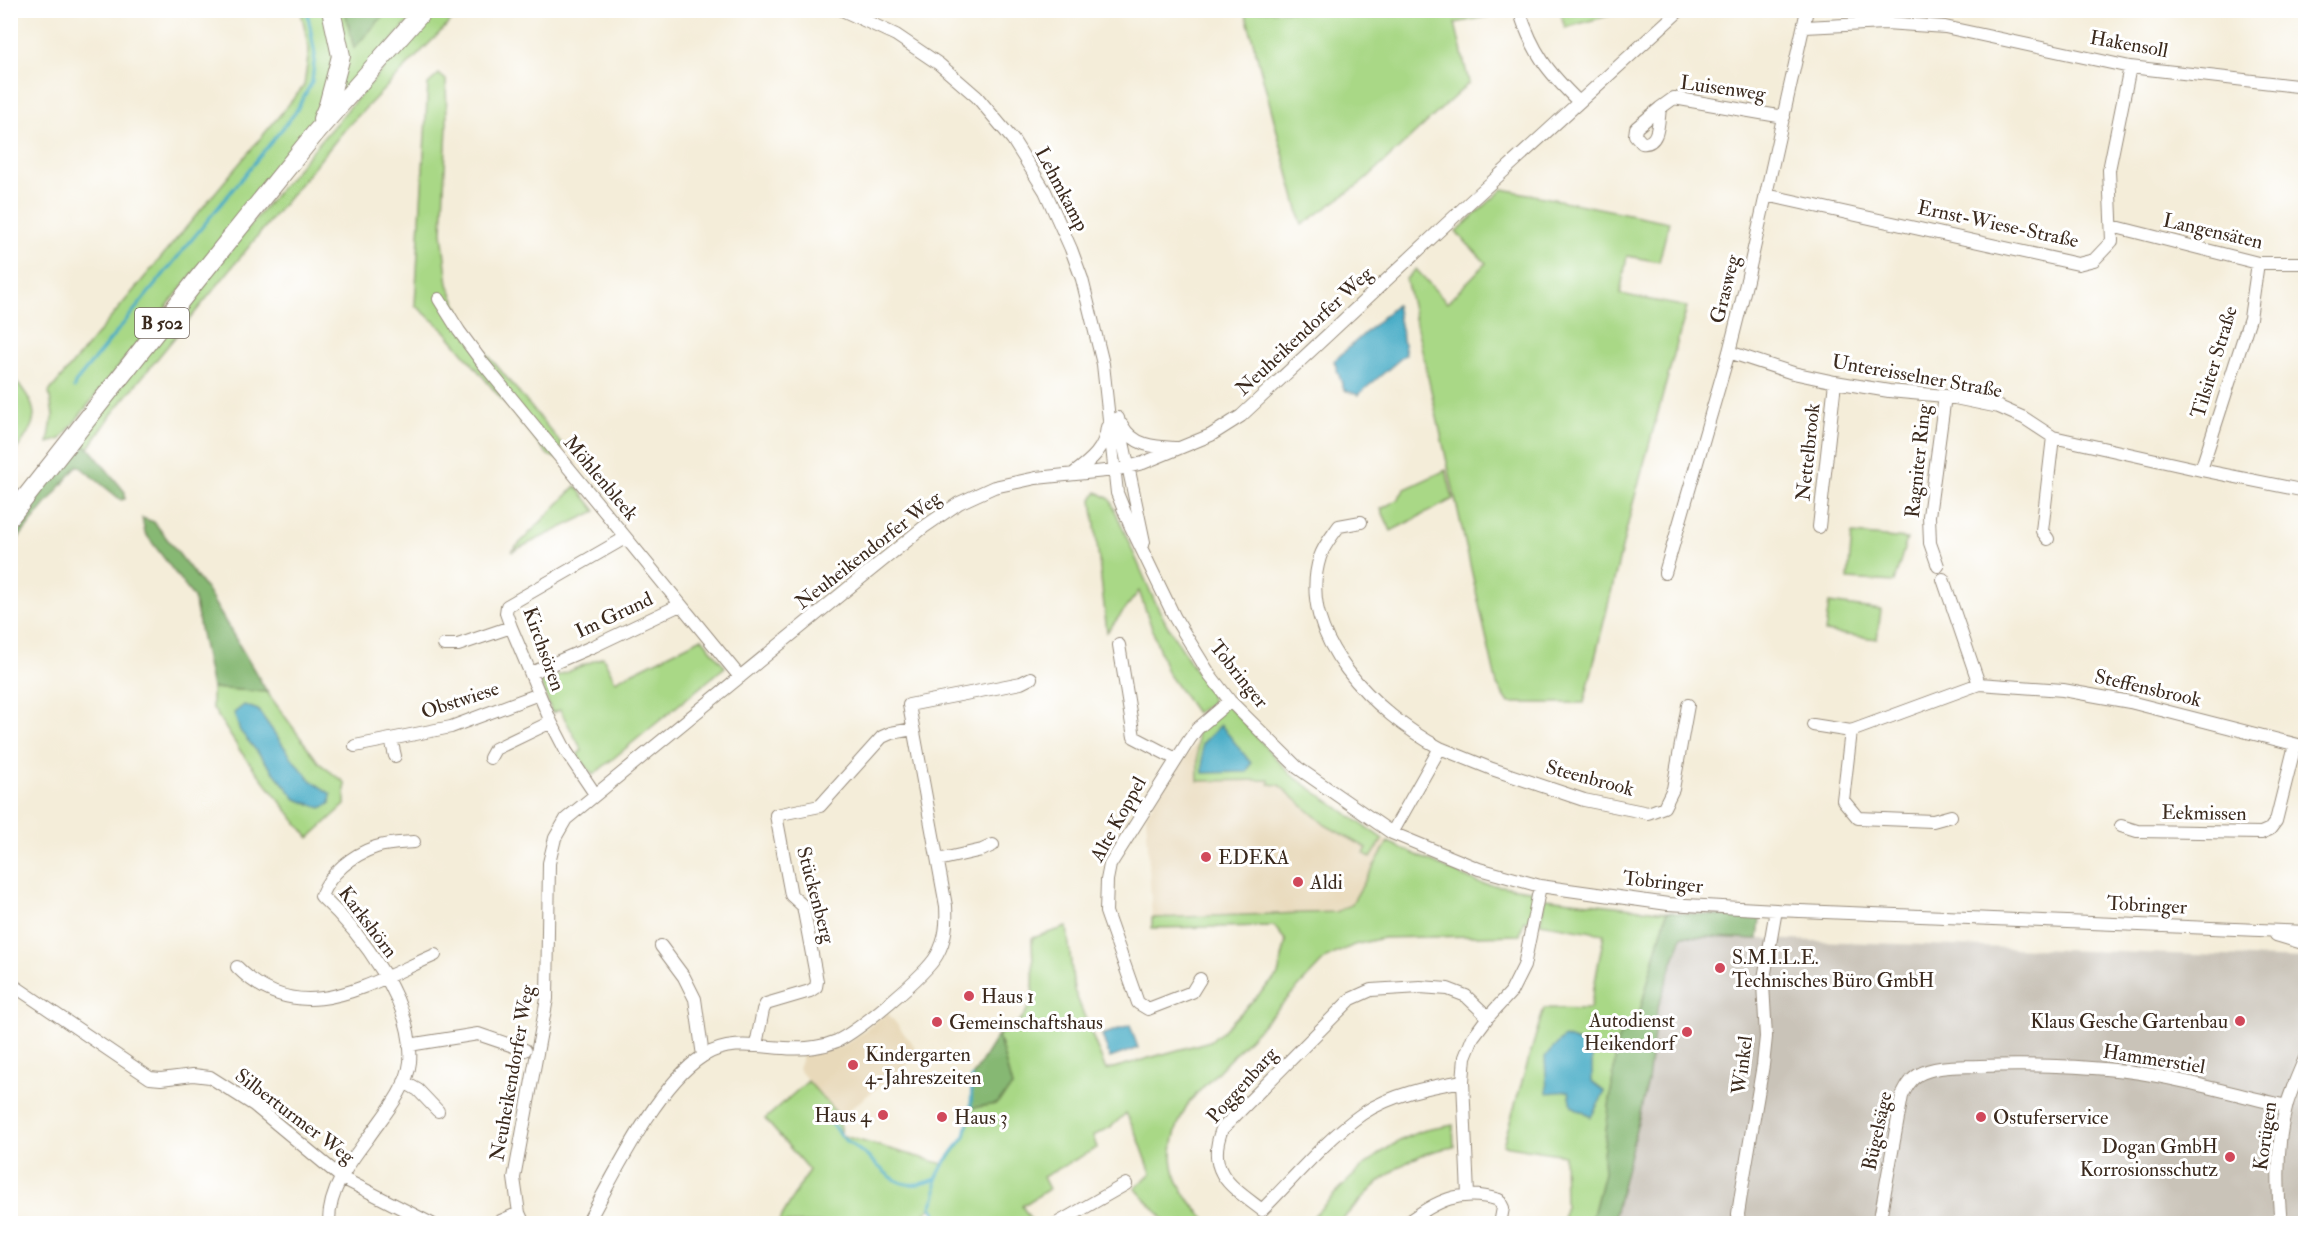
<svg xmlns="http://www.w3.org/2000/svg" width="2316" height="1234" viewBox="0 0 2316 1234" font-family="'IM FELL Double Pica',serif">
<rect width="100%" height="100%" fill="#fff"/>
<filter id="ink" filterUnits="userSpaceOnUse"><feTurbulence type="fractalNoise" baseFrequency=".0167" numOctaves="2"/><feDisplacementMap in="SourceGraphic" scale="12" xChannelSelector="R" yChannelSelector="G"/><feConvolveMatrix kernelMatrix="1 2 1 2 8 2 1 2 1" color-interpolation-filters="sRGB"/></filter>
<filter id="wash" filterUnits="userSpaceOnUse"><feTurbulence type="fractalNoise" baseFrequency=".008" numOctaves="4" result="noise"/><feDisplacementMap in="SourceGraphic" scale="24" xChannelSelector="R" yChannelSelector="G"/><feGaussianBlur stdDeviation="1.35" result="paint"/><feColorMatrix in="noise" values="0 0 0 0 0 0 0 0 0 0 0 0 0 0 0 0 0 1.4 0 .05"/><feComposite in="paint" operator="in"/></filter>
<g filter="url(#wash)">
<rect width="100%" height="100%" fill="#f4edd9"/>
<path fill="#e8d9ba" d="M1197,742L1198,781L1269,780L1278,785L1325,825L1367,848L1364,853L1371,858L1383,839L1388,842L1351,905L1336,912L1152,918L1146,815L1166,782Z
M887,1012L915,1047L910,1062L840,1117L798,1069L803,1055L840,1047L853,1040Z"/>
<path fill="#c9c3b8" d="M1682,936L2305,959V1223L1613,1224L1648,1081L1657,1010Z"/>
<path fill="#a9d886" stroke="#728152" stroke-width="1.5" d="M301,11H327L334,56L324,101L302,137L61,439L48,443L53,415L49,392L304,86L309,50Z
M336,11H345L354,48L386,12L383,11H418L331,110Z
M435,11H461L346,128L112,414L89,448L75,442C192,296 309,149 435,11Z
M1511,11V12L1455,23L1469,83L1364,181L1302,225L1245,11Z
M1616,11L1617,13L1565,28L1560,11Z
M439,74L446,80L447,125L442,232L448,284L468,331L561,443L560,460L548,455L445,331L415,305L428,84Z
M1503,189L1669,222L1659,262L1627,256L1620,294L1687,307L1632,507L1584,703H1509L1497,685L1406,279L1416,269L1447,303L1486,263L1456,232Z
M16,381C46,415 34,425 11,457V387Z
M1446,470L1453,499L1391,531L1381,509L1397,500L1405,489Z
M576,486L596,511L511,552Z
M1097,492L1110,499L1154,600L1167,625L1210,693L1212,702L1196,713L1167,672L1139,591L1107,632L1092,499Z
M1852,534L1907,539L1894,582L1848,579Z
M1829,603L1881,610L1877,639L1825,632Z
M702,638L725,667L593,775L577,755L582,750L560,710L552,713L540,681L542,672L551,668L555,677L603,657L615,681Z
M212,688L267,692L319,763L345,783V805L309,838L241,752L212,707Z
M1227,704L1290,774L1383,839L1371,858L1364,853L1367,848L1325,825L1279,785L1269,784V780L1198,781L1197,729Z
M1388,842L1478,883L1537,891L1531,921L1524,920L1520,935L1383,938L1354,945L1326,958L1189,1102C1160,1152 1169,1185 1210,1223H1167L1135,1188L1151,1173L1139,1140L1126,1113L1111,1127L1093,1136L1097,1148L1043,1177L1049,1189L1022,1206L1033,1223H943L931,1207L917,1223H778L809,1170L765,1119L808,1081L840,1117V1135L943,1164L965,1136L971,1108L996,1104L1012,1087L998,1035C1006,1030 1016,1025 1022,1018C1039,997 1032,964 1032,938L1067,927L1074,990L1106,1070L1210,1041L1221,1033L1278,975L1286,941L1274,926L1152,928V918L1336,912L1351,905Z
M1545,898L1667,912L1638,1018L1618,1038L1603,1154L1604,1173L1591,1223H1563L1565,1207L1564,1155L1503,1145L1544,1008L1590,1009L1604,934L1540,923Z
M1453,1125L1454,1147C1444,1149 1432,1151 1422,1155C1388,1169 1363,1197 1339,1223H1307C1340,1189 1372,1150 1417,1133C1428,1128 1441,1128 1453,1125Z"/>
<path fill="#86b873" stroke="#607148" stroke-width="1.5" d="M383,11L387,12L354,48L345,11Z
M75,442L89,448L125,492V499L121,500L78,465L11,547L10,528Z
M142,518L154,522L206,589L267,692L212,688L194,598L145,533Z
M1667,912L1760,918L1758,939L1682,936L1657,1010L1648,1081L1613,1223H1591L1604,1173L1603,1154L1618,1038L1638,1018Z
M998,1035L1012,1087L996,1104L971,1108L972,1077Z"/>
<path fill="#47acc6" stroke="#416b72" stroke-width="1.5" d="M1396,305L1406,354L1358,395L1344,390L1334,361Z
M244,705L258,710L295,762L312,781L331,794L330,804L321,808L296,799L240,731L234,713Z
M1221,725L1251,763L1247,772L1203,773L1202,744Z
M1130,1025L1138,1048L1110,1058L1102,1035Z
M1564,1037L1592,1047V1082L1605,1092L1591,1117L1572,1106L1569,1091L1547,1093L1545,1057Z"/>
<g fill="none" stroke-linecap="round" stroke-linejoin="round">
<path stroke="#47acc6" stroke-width="3" d="M74,388L75,383L295,113L312,82L315,54L307,10
M828,1116C839,1138 845,1139 863,1153C890,1174 898,1195 936,1179
M943,1224L931,1207L936,1195V1179L943,1165L965,1136L971,1108L972,1077"/>
</g>
</g>
<g filter="url(#ink)">
<g fill="none" stroke-linecap="round" stroke-linejoin="round">
<g stroke="#988c7c" stroke-width="14">
<path id="minor" d="M842,10L896,35L939,64L977,97L1013,140L1045,191L1071,249L1082,279L1103,364L1117,493L1130,525L1175,618L1210,675L1230,701L1298,768L1392,833L1479,869L1540,886L1668,904L1776,910L2306,932
M1519,10C1533,53 1547,71 1579,102
M1805,27L1885,23L1945,27L2130,67L2306,87
M1660,108L1636,128L1635,135L1642,143C1660,145 1658,121 1660,108L1674,98L1784,117
M1766,195L2078,264L2094,260L2112,241L2109,170L2130,67
M2112,226L2258,263H2306
M439,299L459,331L482,362L740,677
M1729,352L1793,373L1835,382L1889,391L1945,396L1999,407L2024,418L2053,437L2201,470L2306,491
M1118,418L1144,542
M1122,425C1134,447 1156,447 1177,448
M2201,470L2250,318L2258,263
M1073,474C1090,461 1105,450 1107,427
M1361,522L1339,526C1332,536 1324,545 1320,557C1295,637 1377,714 1440,748L1392,833
M1819,527L1835,382
M2048,539L2042,531L2053,437
M1938,566L1930,543L1929,516L1945,396
M1665,573L1729,352L1747,280L1807,10
M1943,579L1979,684
M444,645H458L511,627
M1119,645L1134,737L1176,759
M531,673L594,646L680,605
M1813,725L1851,731L1979,684L2063,690L2130,702L2306,747
M1851,731L1843,800L1858,818L1933,821L1951,816
M391,739L395,756
M355,746L451,727L539,694
M1440,748L1492,769L1584,800L1648,813L1664,807L1673,789L1688,705
M490,758L495,749L551,722
M595,794L566,751L551,722L511,627L506,613L507,606L625,538
M2121,826L2137,831L2261,833L2270,829L2276,821L2295,745
M938,860L982,850L993,845
M2276,935L2306,944
M661,946L684,977L695,999L703,1056
M237,967C300,1031 368,984 435,955
M1200,979L1192,992L1148,1009L1138,1003L1106,912L1107,880L1110,865L1189,740L1197,729L1230,701
M10,983L150,1078L161,1079L193,1075L210,1077L254,1105L342,1178L432,1224
M409,1045L478,1034L525,1050
M756,1045L763,1010L766,1004L810,991L816,987L817,981L803,906L791,895L776,815L820,806L882,737L891,733L913,729
M1463,1081C1428,1087 1392,1094 1362,1114C1326,1139 1293,1179 1262,1210C1232,1187 1205,1172 1222,1129L1351,999L1371,990L1420,987L1448,989L1466,996L1488,1017
M404,1082L418,1090L438,1111
M1468,1195L1463,1081L1465,1057L1473,1037L1488,1017L1511,992L1524,966L1540,886
M329,1224C328,1191 349,1163 368,1138C383,1116 407,1090 410,1062C415,1004 361,933 321,896C330,873 352,855 376,847C388,843 402,843 414,842
M494,1224L519,1213
M524,1224L519,1213L514,1178L547,999L549,863L555,838L566,819L851,586L924,527L959,503L994,487L1036,478L1115,470L1143,463L1211,435L1241,416L1471,201L1680,10
M587,1224C614,1175 657,1085 703,1056C738,1034 778,1054 815,1047C823,1046 830,1044 837,1041C858,1031 926,975 937,955C946,939 947,924 946,906L909,705L1021,683L1031,678
M1056,1224L1126,1184
M1405,1224C1436,1201 1460,1188 1499,1200L1503,1208L1500,1224
M1739,1224L1738,1214L1742,1188L1763,1065L1766,1037L1763,984L1776,910
M1879,1224L1902,1096C1906,1088 1910,1080 1918,1075C1936,1065 1960,1067 1980,1066C2029,1064 2078,1066 2126,1071C2180,1078 2233,1094 2286,1106
M2281,1224C2277,1185 2276,1142 2287,1104C2292,1088 2299,1072 2306,1056"/>
</g>
<g stroke="#988c7c" stroke-width="20">
<path id="highway" d="M322,119L328,105L341,56L331,10
M10,517L196,281L317,131L424,10"/>
</g>
<use href="#minor" stroke="#fff" stroke-width="12"/>
<use href="#highway" stroke="#fff" stroke-width="18"/>
</g>
</g>
<g fill="#d1495b" stroke="#fff" stroke-width="2">
<circle cx="1206" cy="857" r="6"/>
<circle cx="1298" cy="882" r="6"/>
<circle cx="1720" cy="968" r="6"/>
<circle cx="969" cy="996" r="6"/>
<circle cx="2240" cy="1021" r="6"/>
<circle cx="937" cy="1022" r="6"/>
<circle cx="1687" cy="1032" r="6"/>
<circle cx="853" cy="1065" r="6"/>
<circle cx="883" cy="1115" r="6"/>
<circle cx="942" cy="1117" r="6"/>
<circle cx="1981" cy="1117" r="6"/>
<circle cx="2230" cy="1157" r="6"/>
</g>
<g text-anchor="middle" dominant-baseline="central" stroke-width="6" stroke-linejoin="round" paint-order="stroke">
<rect fill="#fff" stroke="#766a62" stroke-width="1.5" x="135" y="308" width="54" height="30" rx="4.5"/>
<g font-size="18" font-weight="bold" fill="#3b2a1e">
<text x="162" y="323">B 502</text>
</g>
<g font-size="20" fill="#3b2a1e" stroke="#fff">
<text transform="translate(2129 44) rotate(10)">Hakensoll</text>
<text transform="translate(1723 88) rotate(8)">Luisenweg</text>
<text transform="translate(1062 189) rotate(62)">Lehmkamp</text>
<text transform="translate(1998 224) rotate(12)">Ernst-Wiese-Straße</text>
<text transform="translate(2213 231) rotate(13)">Langensäten</text>
<text transform="translate(1725 289) rotate(-76)">Grasweg</text>
<text transform="translate(1304 331) rotate(-43)">Neuheikendorfer Weg</text>
<text transform="translate(2214 362) rotate(-73)">Tilsiter Straße</text>
<text transform="translate(1917 376) rotate(10)">Untereisselner Straße</text>
<text transform="translate(1808 452) rotate(-84)">Nettelbrook</text>
<text transform="translate(1918 461) rotate(-84)">Ragniter Ring</text>
<text transform="translate(601 478) rotate(50)">Möhlenbleek</text>
<text transform="translate(868 550) rotate(-38)">Neuheikendorfer Weg</text>
<text transform="translate(614 615) rotate(-25)">Im Grund</text>
<text transform="translate(544 649) rotate(70)">Kirchsören</text>
<text transform="translate(1239 674) rotate(51)">Tobringer</text>
<text transform="translate(2148 688) rotate(13)">Steffensbrook</text>
<text transform="translate(460 700) rotate(-18)">Obstwiese</text>
<text transform="translate(1590 778) rotate(15)">Steenbrook</text>
<text transform="translate(2204 813) rotate(1)">Eekmissen</text>
<text transform="translate(1118 819) rotate(-61)">Alte Koppel</text>
<text transform="translate(1663 882) rotate(6)">Tobringer</text>
<text transform="translate(816 895) rotate(75)">Stückenberg</text>
<text transform="translate(2147 905) rotate(3)">Tobringer</text>
<text transform="translate(368 922) rotate(53)">Karkshörn</text>
<text transform="translate(2154 1059) rotate(9)">Hammerstiel</text>
<text transform="translate(1742 1065) rotate(-83)">Winkel</text>
<text transform="translate(512 1073) rotate(-80)">Neuheikendorfer Weg</text>
<text transform="translate(1242 1085) rotate(-48)">Poggenbarg</text>
<text transform="translate(295 1116) rotate(37)">Silberturmer Weg</text>
<text transform="translate(1877 1131) rotate(-78)">Bügelsäge</text>
<text transform="translate(2265 1136) rotate(-82)">Korügen</text>
</g>
<g font-size="20" fill="#3b2a1e" stroke="#fff" text-anchor="start">
<text x="1218" y="857">EDEKA</text>
<text x="1310" y="882">Aldi</text>
<text x="1732" y="957">S.M.I.L.E.<tspan x="1732" dy="23">Technisches Büro GmbH</tspan></text>
<text x="981" y="996">Haus 1</text>
<text x="1675" y="1020" text-anchor="end">Autodienst<tspan x="1675" dy="23">Heikendorf</tspan></text>
<text x="2228" y="1021" text-anchor="end">Klaus Gesche Gartenbau</text>
<text x="949" y="1022">Gemeinschaftshaus</text>
<text x="865" y="1054">Kindergarten<tspan x="865" dy="23">4-Jahreszeiten</tspan></text>
<text x="871" y="1115" text-anchor="end">Haus 4</text>
<text x="954" y="1117">Haus 3</text>
<text x="1993" y="1117">Ostuferservice</text>
<text x="2218" y="1146" text-anchor="end">Dogan GmbH<tspan x="2218" dy="23">Korrosionsschutz</tspan></text>
</g>
</g>
<rect width="2316" height="1234" fill="none" stroke="#fff" stroke-width="36"/>
</svg>
